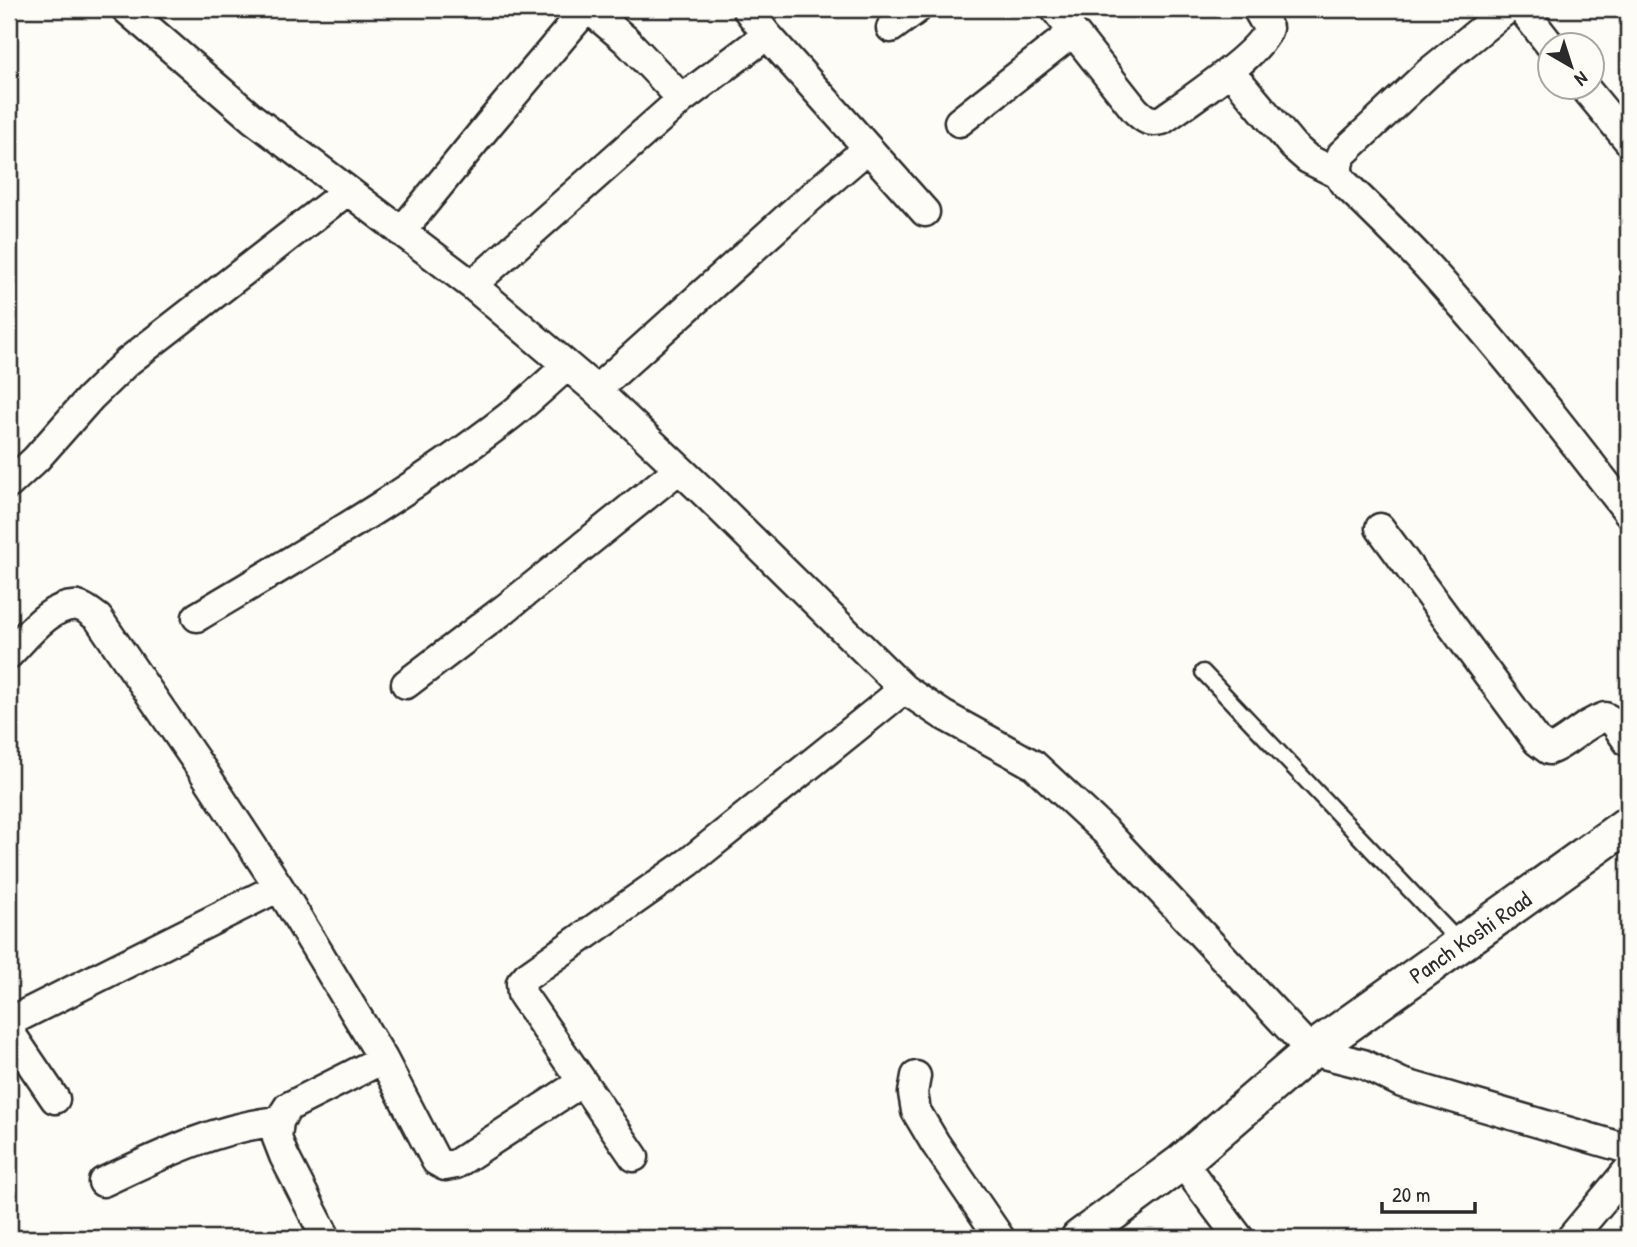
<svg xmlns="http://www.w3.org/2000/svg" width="1637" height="1247" viewBox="0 0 1637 1247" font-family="'Patrick Hand',sans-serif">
<rect width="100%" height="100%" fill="#fdfcf7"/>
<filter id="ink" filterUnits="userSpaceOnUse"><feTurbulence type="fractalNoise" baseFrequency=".0143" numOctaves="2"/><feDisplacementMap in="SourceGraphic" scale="14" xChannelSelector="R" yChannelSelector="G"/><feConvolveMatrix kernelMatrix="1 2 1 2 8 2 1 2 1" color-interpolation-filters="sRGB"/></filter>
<g filter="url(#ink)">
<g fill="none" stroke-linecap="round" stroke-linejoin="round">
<g stroke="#2b2b2b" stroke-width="19">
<path id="service" d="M1203,672L1460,943"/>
</g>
<g stroke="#2b2b2b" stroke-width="33">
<path id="minor" d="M126,9L252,118L472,285L596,390L709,497L904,689L943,715L1034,765L1107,833L1311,1051L1363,1064L1402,1083L1628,1149
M589,9L626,40L682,99
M747,9L767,35L925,212
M1055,9L1135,110C1144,119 1150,123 1162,120C1186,103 1262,53 1268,28L1257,9
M1507,9L1428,73L1342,154C1337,165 1336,171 1343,182C1371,209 1399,236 1426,265C1498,344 1563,428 1628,512
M1522,9L1551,46
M891,28L917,9
M1230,71L1293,146L1308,159L1338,174
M1585,88L1628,140
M959,122L1073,32
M401,232L489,124L586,9
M472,285L682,99L767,35
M596,390L798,208L868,148
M9,484L36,459L90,398L127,362L347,191
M1380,528L1537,741L1549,750C1570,742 1582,724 1605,717L1614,722L1628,742
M197,617C302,554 410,493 507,418C528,402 547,383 567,366
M9,654C26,637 51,603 78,606C85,607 92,614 98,618L205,774L279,887L383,1059L288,1107L279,1121L277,1138L284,1156L326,1238
M406,684L506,608L679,469
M9,1022L279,887
M9,1031L55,1099
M383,1059L436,1161L445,1166L456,1164L582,1082
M916,1076L913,1093L916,1111L935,1143L1000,1238
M634,1157L522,994L521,983L527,976L689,862L904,689
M1182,1162L1239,1238
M103,1182C161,1155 214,1128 279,1121
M1571,1238L1628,1170"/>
</g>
<g stroke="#2b2b2b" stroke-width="40">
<path id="tertiary" d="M1079,1238L1182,1162L1311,1051L1628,824"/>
</g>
<use href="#service" stroke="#fdfcf7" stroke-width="14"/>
<use href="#minor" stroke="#fdfcf7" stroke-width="28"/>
<use href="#tertiary" stroke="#fdfcf7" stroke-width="35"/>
</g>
</g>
<g text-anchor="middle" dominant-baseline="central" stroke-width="5" stroke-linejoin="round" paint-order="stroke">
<g font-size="23" fill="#2b2b2b" stroke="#fdfcf7">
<text transform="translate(1470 937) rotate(-35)">Panch Koshi Road</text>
</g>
</g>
<rect width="1637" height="1247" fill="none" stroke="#fdfcf7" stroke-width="35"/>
<rect x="18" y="18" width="1602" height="1212" fill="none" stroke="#2b2b2b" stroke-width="2.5" filter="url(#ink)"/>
<g transform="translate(1571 66) rotate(141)"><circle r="33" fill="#fdfcf7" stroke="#a9a8a5" stroke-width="2"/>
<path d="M0-5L12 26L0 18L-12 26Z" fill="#2b2b2b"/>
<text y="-10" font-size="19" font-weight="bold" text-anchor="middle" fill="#2b2b2b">N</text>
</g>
<path d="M1382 1202v10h93v-10" fill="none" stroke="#2b2b2b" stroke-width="3.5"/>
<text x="1392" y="1202" font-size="21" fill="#2b2b2b" stroke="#fdfcf7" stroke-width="5" paint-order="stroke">20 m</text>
</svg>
